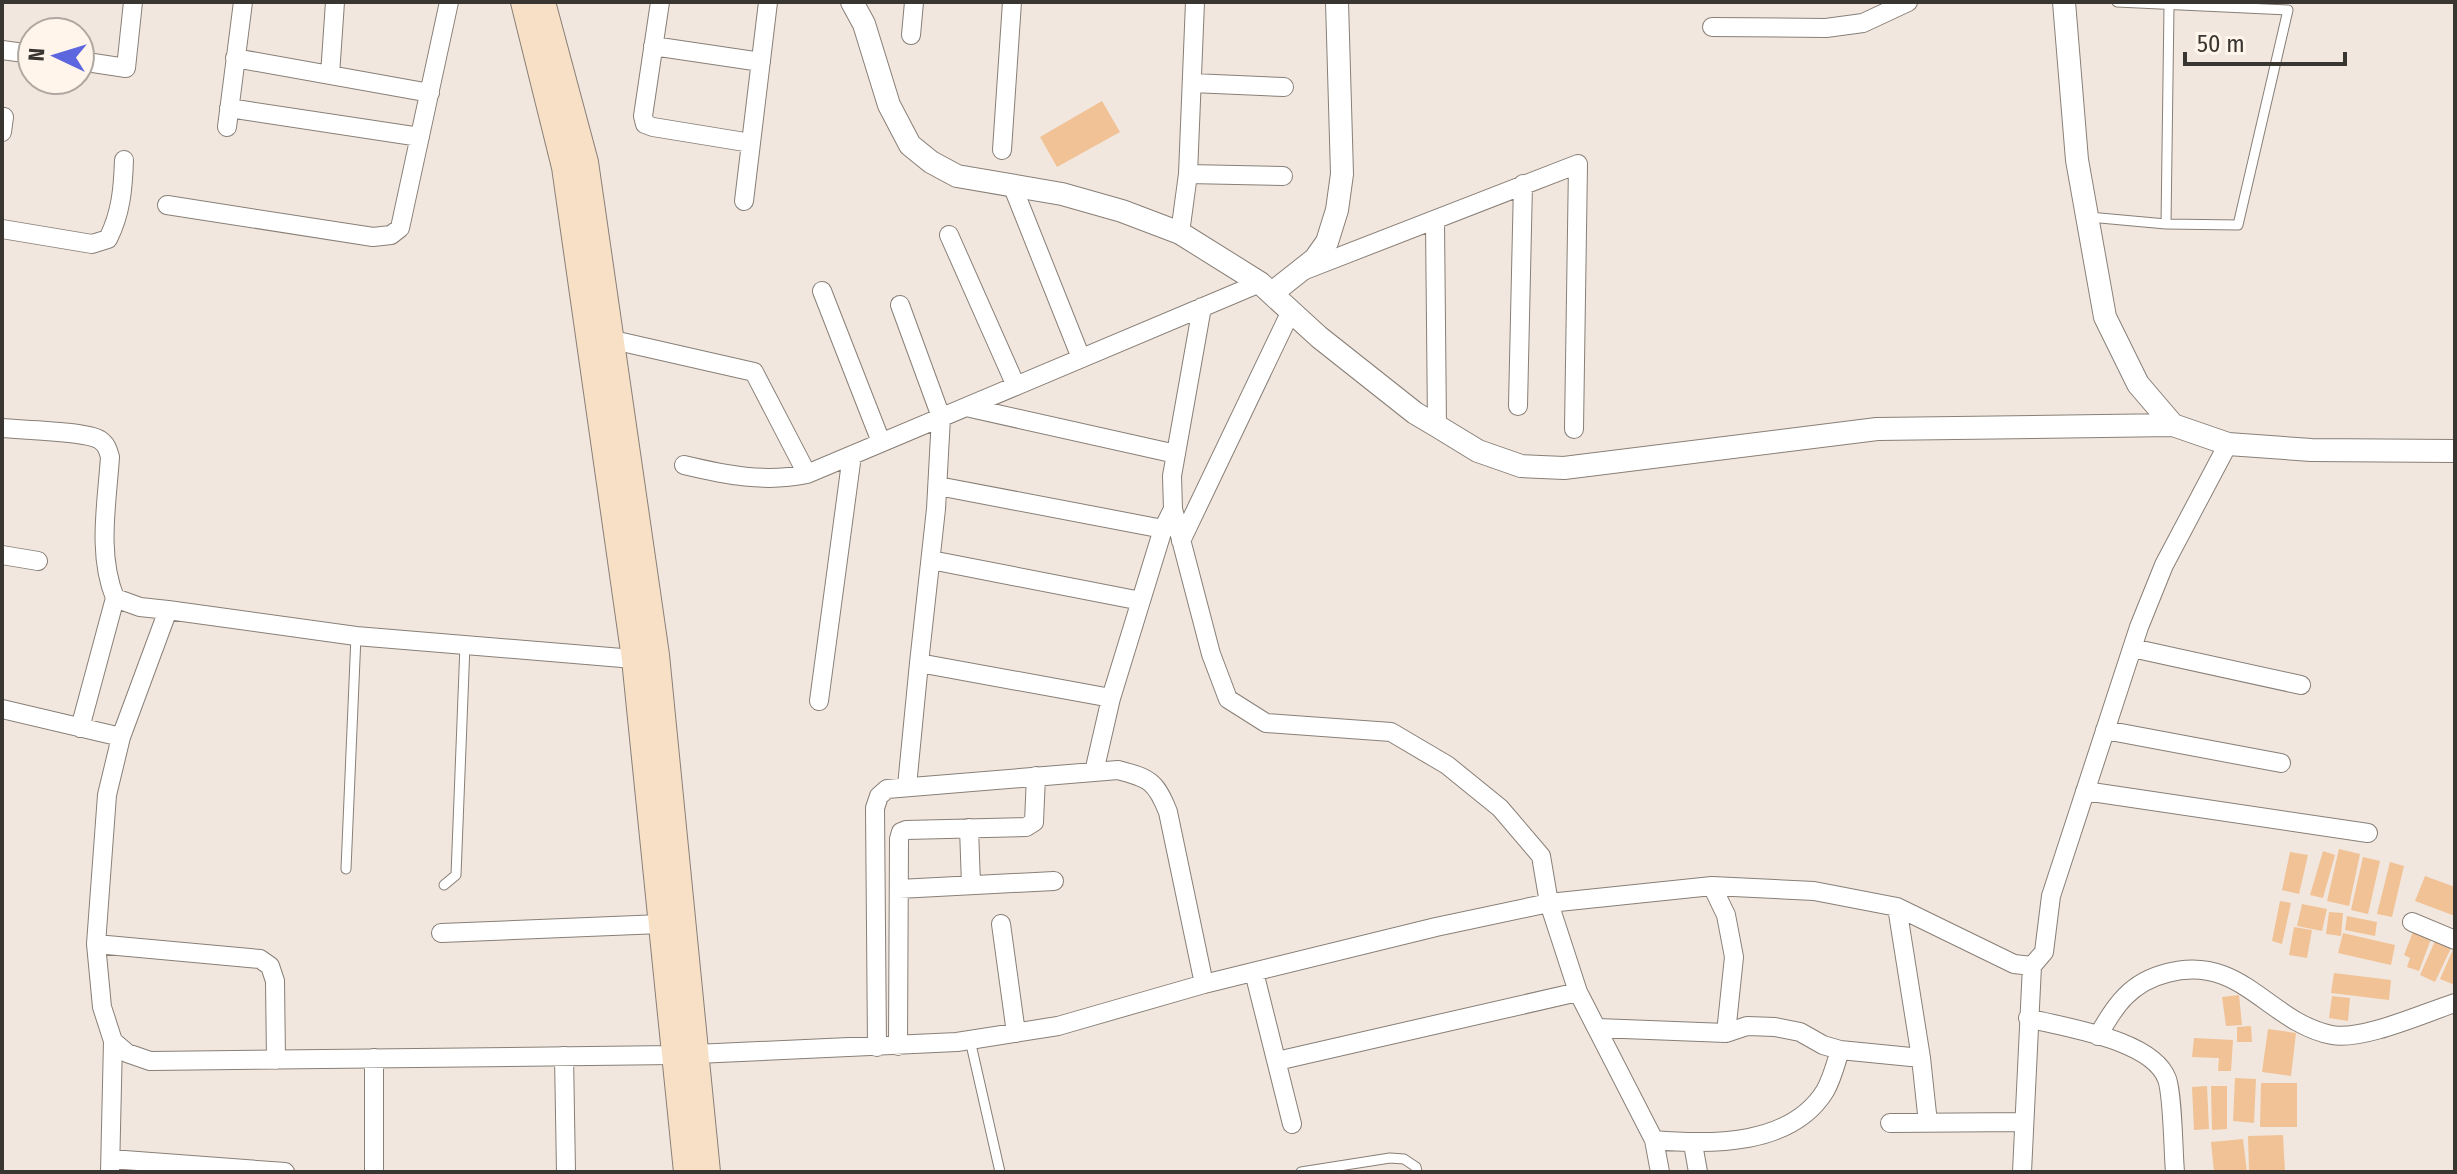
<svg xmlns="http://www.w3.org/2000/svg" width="2457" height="1174" viewBox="0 0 2457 1174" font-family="'Fira Sans Condensed',sans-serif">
<rect width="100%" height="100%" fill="#f2e7de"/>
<path fill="#f0c296" d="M1102,101L1120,132L1057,167L1040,137Z
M2339,849L2360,854L2349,906L2327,901Z
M2323,851L2335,855L2323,898L2310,895Z
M2290,852L2308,855L2299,894L2282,890Z
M2363,857L2380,861L2368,914L2351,910Z
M2390,862L2404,866L2392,917L2377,914Z
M2425,876L2455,887V916L2415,901Z
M2280,901L2291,903L2282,944L2272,941Z
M2302,904L2327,909L2322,931L2297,926Z
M2329,912L2343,913L2341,936L2326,934Z
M2347,916L2377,922L2375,936L2345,930Z
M2294,927L2312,930L2307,958L2289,955Z
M2413,932L2431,939L2419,971L2407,967L2410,958L2404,955Z
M2343,933L2395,945L2391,965L2338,953Z
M2435,941L2451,948L2435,982L2420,975Z
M2455,945V985L2440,979Z
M2334,973L2391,980L2389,1000L2331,993Z
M2239,995L2242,1025L2226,1026L2222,997Z
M2332,996L2350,998L2348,1021L2329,1018Z
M2251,1026L2252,1042H2237V1027Z
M2268,1029L2296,1033L2291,1076L2262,1072Z
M2194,1038L2233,1040L2231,1071H2218L2219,1058L2192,1057Z
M2235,1078L2256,1079L2254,1123L2233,1121Z
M2261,1083H2297V1127H2260Z
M2207,1086L2209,1129L2194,1130L2192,1087Z
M2211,1086H2227V1129L2212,1130Z
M2283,1135L2285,1172H2249L2248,1136Z
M2243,1139L2247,1172H2214L2211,1142Z"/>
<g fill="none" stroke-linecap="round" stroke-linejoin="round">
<g stroke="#887f77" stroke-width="11">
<path id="service" d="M2089,217L2166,224L2238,225L2288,10L2117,2
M2166,224L2169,6
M346,869L356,636
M444,885L456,875L465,645
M970,1040L1000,1172
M1301,1172L1390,1158L1404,1159L1416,1167L1417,1172"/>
</g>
<g stroke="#887f77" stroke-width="20">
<path id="minor" d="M660,2L643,116L645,124L653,127L751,143
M1712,27L1826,28L1863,23L1908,2
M911,35L914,2
M653,46L761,62
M2,50L32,54
M235,58L430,93
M80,61L126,68L133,2
M330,75L335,2
M1192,83L1284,87
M229,108L420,137
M227,127L243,2
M2,132L4,117
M1002,150L1012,2
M1188,174L1283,176
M1012,185L1081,358
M744,201L768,2
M167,205L373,237L391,235L400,228L449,2
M1435,222L1437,426
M2,229L92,244L108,239C121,213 123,189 124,160
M1180,233L1188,174L1195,2
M949,235L1016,386
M1305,270L1578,164L1574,429
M822,291L881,442
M900,305L941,417L936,509L919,663L1111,698
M1202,307L1172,476L1173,509L1211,654L1228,699L1266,723L1391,732L1447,765L1500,808L1541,856L1549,903L1578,992L1654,1140L1660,1172
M600,337L754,372L807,474
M1518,406L1523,184
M966,407L1176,454
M2,428C22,430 87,431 100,440C107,445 108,450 110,457C107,503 97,554 115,598L140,607L168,610
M684,465C726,475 765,483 807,474L1260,283
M938,486L1163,529
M1181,541L1291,311
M2,555L38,561
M931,560L1141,601
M2132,648L2301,685
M819,701L852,455
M2,709L121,737L168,610L356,636L634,659
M80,728L115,598
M2105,730L2281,763
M121,737L107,795L96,944L102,1007L113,1041L127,1053L150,1061L674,1055L957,1042L1058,1026L1204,984L1436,927L1549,903L1712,886L1814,891L1897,907L2014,964L2032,966
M1094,772L1111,698L1163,529L1173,509
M907,786L919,663
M2085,791L2368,833
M969,828L971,885
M1712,886L1726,915L1734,957L1726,1033
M899,889L1054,881
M1897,907L1921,1058
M2412,922L2455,940
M1001,924L1016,1033
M441,933L661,924
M96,944L260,959L270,966L275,981L276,1060
M1254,972L1292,1124
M2028,1018C2065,1028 2152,1039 2167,1079C2173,1096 2173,1150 2175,1172
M1598,1028L1726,1033L1747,1026L1775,1027L1800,1032L1823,1045L1840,1050L1921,1058L1928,1123
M2098,1036C2115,1005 2131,982 2167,973C2241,953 2269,1023 2332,1035C2362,1041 2424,1013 2455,1003
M898,1046L899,839L901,832L906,830L1026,827L1034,822L1036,776
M877,1047L875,808L879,796L887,789L1118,770C1149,778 1156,781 1168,812L1204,984
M564,1056L566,1172
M374,1058V1172
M1277,1061L1578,992
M1890,1123L2024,1122
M1654,1140C1711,1145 1791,1146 1825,1091C1832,1079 1836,1063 1840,1050
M1693,1144L1698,1172
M111,1159L285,1172
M110,1172L113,1041
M2022,1172L2032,966L2044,952L2051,896L2139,627L2164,565L2228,444"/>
</g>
<g stroke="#887f77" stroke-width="24">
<path id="tertiary" d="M852,2L864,24L889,105L910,145L931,162L957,176L1062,194L1122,211L1180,233L1260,283L1319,337L1415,413L1437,426L1478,451L1521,466L1564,468L1877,429L2173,425
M2064,2L2077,160L2105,317L2138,384L2173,425L2228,444L2311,450L2455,451
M1272,293L1315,259L1327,242L1337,210L1342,174L1337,2"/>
</g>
<g stroke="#887f77" stroke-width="26">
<path id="secondary" d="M523,2L564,167L634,659L686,1172
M543,2L586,162L657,655L708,1172"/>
</g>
<use href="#service" stroke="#fff" stroke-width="9"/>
<use href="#minor" stroke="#fff" stroke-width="18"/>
<use href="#tertiary" stroke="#fff" stroke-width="22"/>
<use href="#secondary" stroke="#f8e0c7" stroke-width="24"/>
</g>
<rect width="2457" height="1174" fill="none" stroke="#393531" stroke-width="8"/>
<g transform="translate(56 56) rotate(274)"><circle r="38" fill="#fff5eb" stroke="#b0a8a1" stroke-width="2"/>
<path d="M0-6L14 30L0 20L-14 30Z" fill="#5c66de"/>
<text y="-12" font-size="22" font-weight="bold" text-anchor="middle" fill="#393531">N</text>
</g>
<path d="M2185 52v12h160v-12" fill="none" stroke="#393531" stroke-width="4"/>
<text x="2197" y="52" font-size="24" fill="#393531" stroke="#fff5eb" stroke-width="6" paint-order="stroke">50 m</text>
</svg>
